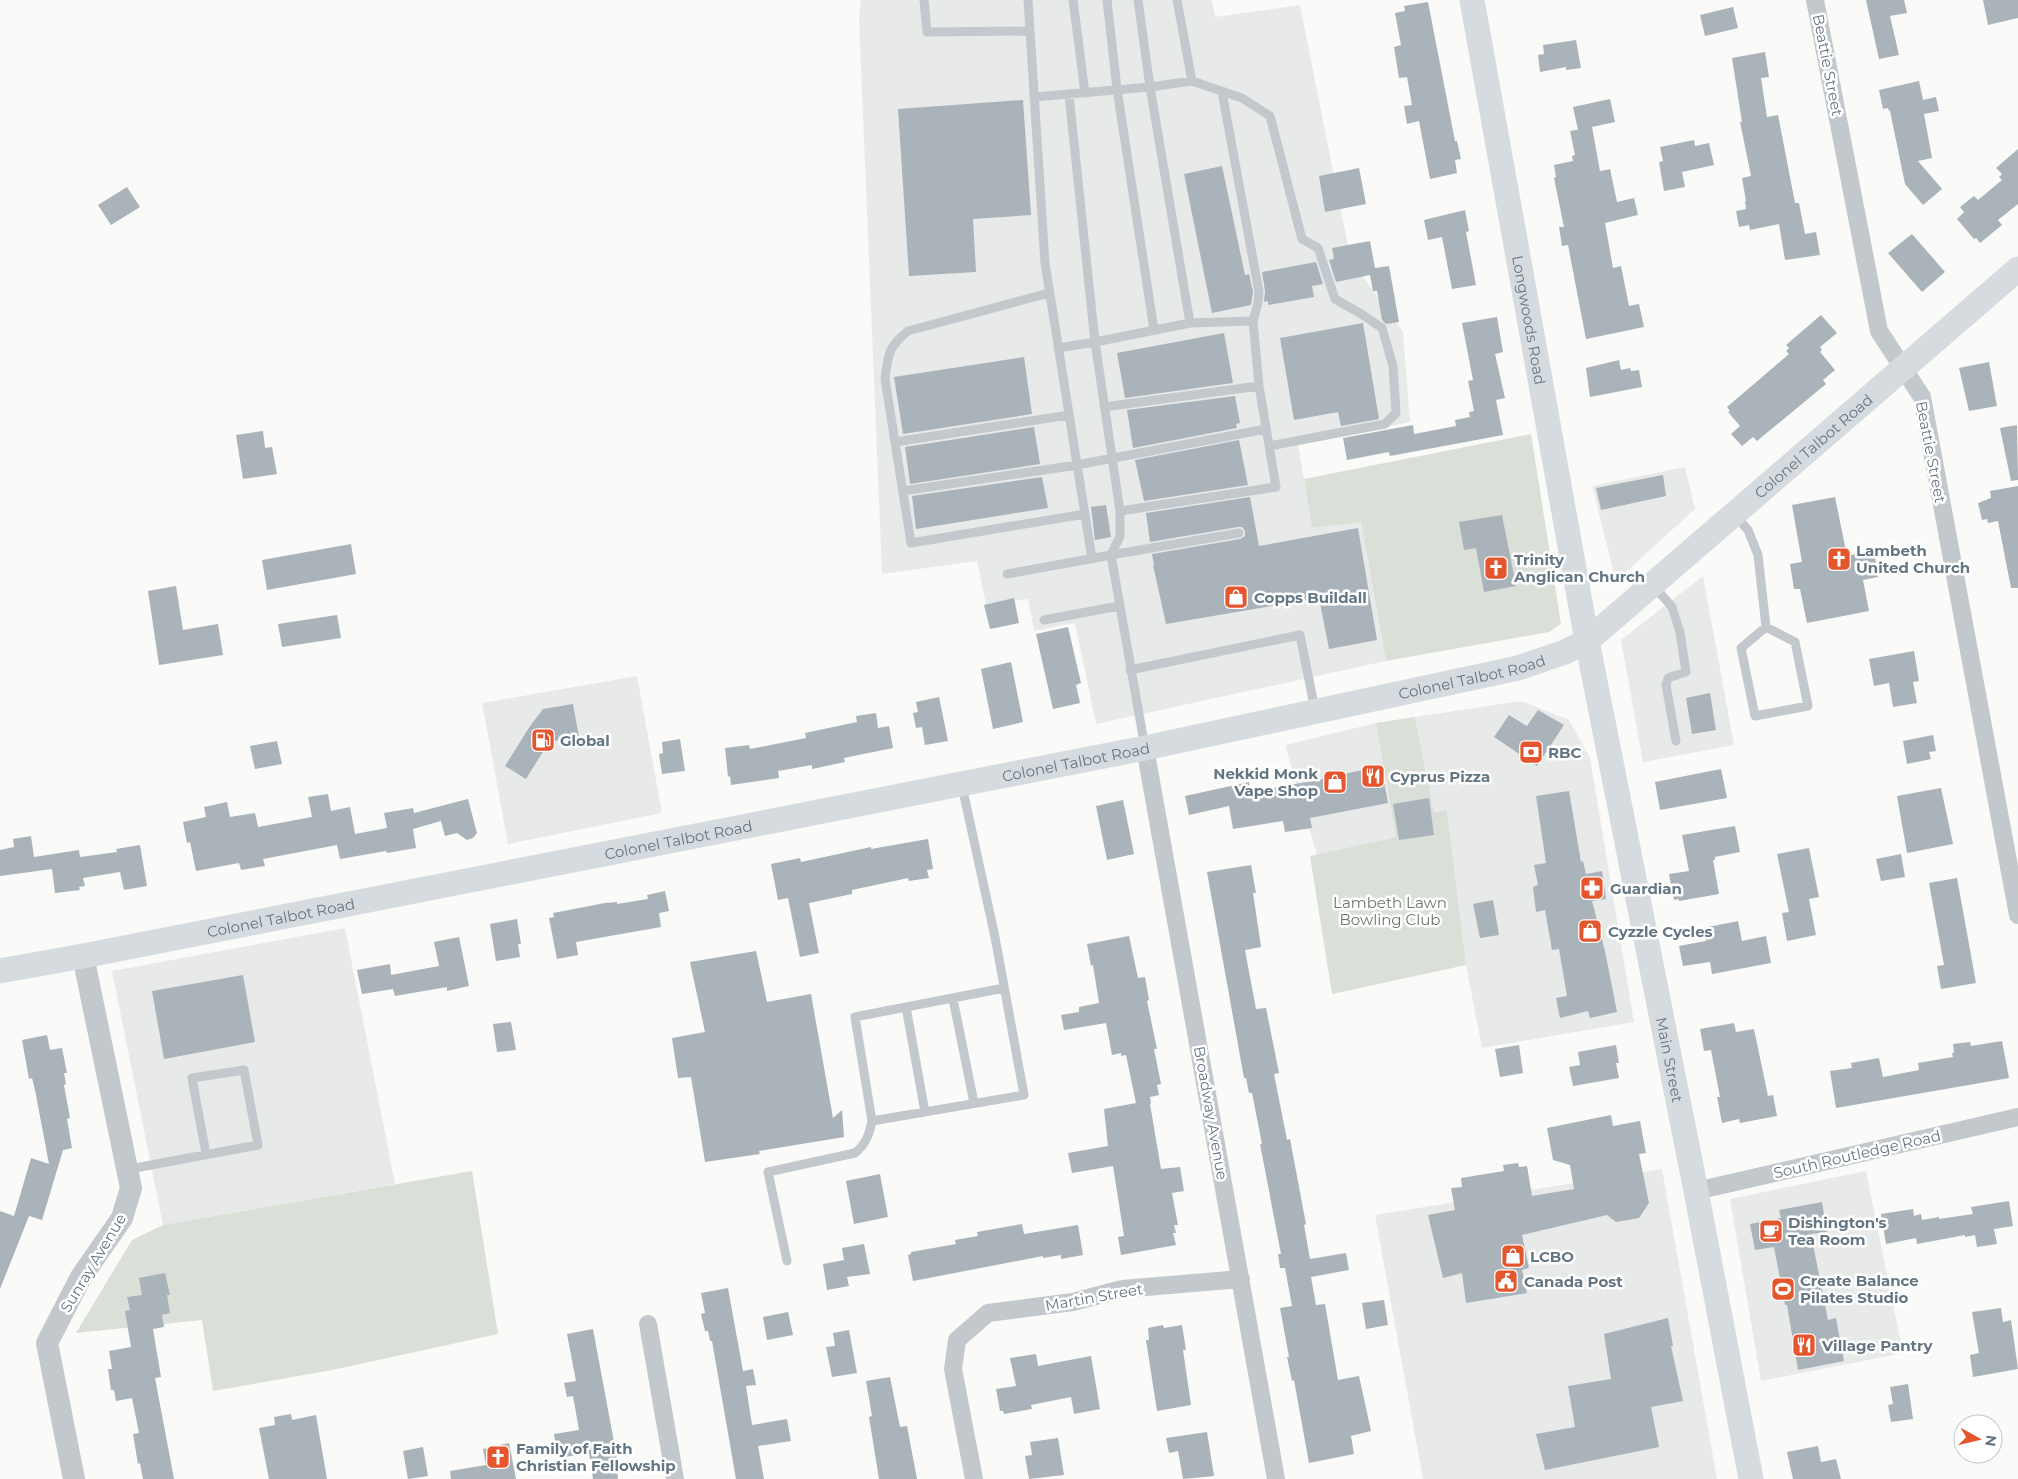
<svg xmlns="http://www.w3.org/2000/svg" width="2018" height="1479" viewBox="0 0 2018 1479" font-family="Montserrat,sans-serif">
<rect width="100%" height="100%" fill="#fafaf8"/>
<path fill="#e8e9e9" d="M861,0H1212L1215,17L1300,5L1351,261L1403,332L1410,422L1298,444L1312,528L1361,521L1386,661L1096,724L1075,623L1034,631L1028,599L986,604L977,561L882,574L859,19Z
M1685,467L1695,509L1616,581L1592,486Z
M1703,576L1734,745L1643,762L1621,640Z
M637,676L662,813L508,844L482,703Z
M1521,701L1569,720L1590,758L1634,1022L1482,1048L1466,965L1447,810L1434,812L1415,717Z
M1376,723L1396,837L1317,855L1285,745Z
M345,928L395,1184L163,1225L112,971Z
M1662,1169L1717,1479H1423L1375,1215Z
M1866,1171L1903,1353L1761,1381L1730,1199Z"/>
<path fill="#dadfd7" d="M1531,434L1561,624L1549,632L1386,661L1361,522L1312,528L1304,479Z
M1415,717L1434,812L1447,810L1466,965L1332,994L1310,856L1396,837L1376,723Z
M472,1171L498,1334L332,1370L213,1391L202,1320L76,1333L132,1240L163,1225Z"/>
<path fill="#aab3b9" d="M1866,0H1904L1907,13L1890,16L1899,55L1879,59Z
M1983,0H2018V18L1988,25Z
M1428,2L1455,141H1457L1461,159L1455,160L1457,173L1430,179L1419,121L1407,124L1404,106L1412,105L1407,77L1399,78L1394,47L1401,45L1395,13L1405,11L1404,6Z
M1733,7L1738,28L1705,36L1700,15Z
M1576,40L1581,68L1566,70V67L1540,72L1538,55L1544,54L1543,45Z
M1765,52L1769,77L1761,78L1767,117L1778,115L1795,203H1799L1805,234L1816,232L1820,255L1785,260L1779,224L1750,230L1749,225L1739,227L1736,211L1746,209L1745,201H1746L1742,178L1751,176L1740,122H1742L1732,58Z
M1919,81L1923,100L1936,97L1939,111L1924,114L1932,158L1918,161L1942,189L1923,205L1905,184L1890,111H1889L1888,108L1883,109L1879,90Z
M1610,99L1615,122L1578,130L1573,107Z
M1023,100L1031,215L973,219L976,272L909,276L898,109Z
M1592,127L1600,171L1610,169L1617,202L1634,198L1638,215L1605,223L1613,268L1621,266L1629,306L1639,304L1644,327L1586,339L1568,245L1562,246L1559,227H1564L1554,178L1556,177L1554,165L1573,161L1572,156L1575,155L1570,131Z
M1694,140L1695,146L1709,143L1714,165L1682,172L1685,187L1664,191L1659,162L1663,161L1660,147Z
M2018,149V204L1998,220L2002,225L1980,243L1976,238L1974,239L1957,219L1964,212L1960,207L1974,196L1978,200L2002,180L1999,177L2002,174L1996,168Z
M1222,166L1245,275L1249,274L1253,292L1251,305L1212,313L1184,174Z
M1359,168L1366,204L1325,212L1319,176Z
M127,187L140,207L111,225L98,205Z
M1465,210L1469,231L1466,232L1476,285L1452,289L1442,237L1428,240L1424,220Z
M1912,234L1945,272L1922,292L1888,253Z
M1370,241L1375,268L1389,266L1399,322L1386,324L1382,320L1377,291H1373L1370,275L1336,282L1329,260L1334,259L1332,248Z
M1316,262L1323,284L1312,286L1314,297L1268,305V301L1264,302L1265,291L1262,272Z
M1821,315L1837,333L1820,347L1822,350L1820,352L1835,370L1823,380L1826,384L1757,441L1753,437L1742,446L1731,434L1740,426L1728,412L1730,411L1727,407L1789,354L1786,351L1789,348L1786,345Z
M1497,317L1503,352L1495,354L1505,398L1496,400L1503,435L1390,456L1389,452L1347,460L1343,438L1413,425L1414,434L1456,426L1455,420L1470,417L1469,412L1474,411L1468,381L1473,380L1462,323Z
M1363,323L1379,419L1341,426L1338,412L1294,420L1280,338Z
M1224,333L1233,383L1125,398L1117,353Z
M1024,357L1032,414L903,434L894,377Z
M1619,360L1621,370L1630,368L1631,371L1639,370L1642,387L1590,397L1586,368Z
M1989,362L1997,406L1969,411L1959,368Z
M1235,396L1240,423L1236,424L1237,428L1133,448L1127,410Z
M2017,425L2018,480L2011,481L2000,428Z
M1034,427L1040,464L910,484L905,447Z
M263,431L265,448L272,447L277,474L243,479L236,435Z
M1239,440L1248,485L1144,501L1135,460Z
M1663,475L1666,496L1601,510L1596,488Z
M1042,477L1048,508L916,529L912,496Z
M2018,486V588H2011L1998,521L1988,523L1987,519L1982,520L1978,503L1991,498L1990,491Z
M1250,497L1259,546L1358,528L1377,640L1329,649L1319,598L1166,624L1153,565H1154L1152,554L1240,539L1245,536V531L1242,527H1238L1150,542L1146,513Z
M1835,497L1847,556L1874,550L1878,577L1863,580L1869,611L1807,623L1800,589H1794L1790,564L1802,562L1792,505Z
M1106,505L1111,537L1095,540L1091,507Z
M1502,515L1516,586L1484,592L1476,548L1464,550L1459,522Z
M351,544L356,574L267,590L262,560Z
M176,586L183,630L218,624L223,655L159,665L148,591Z
M1014,598L1019,623L990,629L984,605Z
M337,615L341,638L282,647L278,624Z
M1068,627L1081,683L1076,685L1080,703L1053,709L1036,634Z
M1914,651L1919,681L1913,682L1917,703L1893,707L1889,683L1874,686L1869,659Z
M1011,662L1023,722L993,729L981,669Z
M1710,693L1716,730L1692,734L1686,698Z
M939,697L948,741L925,745L922,727L916,728L913,713L918,712L916,702Z
M573,704L579,737L549,742L526,779L505,766L530,726L543,709Z
M1538,710L1564,725L1537,766L1494,737L1509,715L1527,726Z
M876,713L878,728L889,726L893,748L844,758L845,762L812,769V765L778,771L779,778L731,785L730,776L728,777L725,748L749,745L750,749L806,738L805,733L857,722L856,716Z
M1933,735L1936,751L1929,752L1931,759L1907,764L1903,741Z
M680,739L685,771L662,774L659,754L663,753L662,742Z
M277,741L282,764L255,769L250,746Z
M1381,766L1388,803L1310,818L1312,828L1285,832L1283,821L1233,829L1229,806L1189,815L1185,796L1249,782L1250,792L1312,781Z
M1721,769L1727,798L1660,810L1655,782Z
M1941,788L1953,844L1907,853L1897,796Z
M1569,791L1581,862L1583,861L1586,874L1602,871L1606,899L1592,901L1605,951L1617,1012L1590,1018L1588,1011L1560,1018L1556,998L1567,996L1559,949L1552,950L1545,910L1536,912L1533,887L1538,885L1534,865L1546,863L1536,796Z
M328,794L331,811L350,807L355,834L387,828L384,813L413,808L414,813L468,799L477,833L473,838L467,840L457,833L445,836L441,821L413,829L416,848L387,853L386,851L340,859L337,845L263,859L265,866L241,870L239,863L196,871L190,842L187,843L183,822L206,817L204,807L227,802L230,817L255,813L258,827L312,817L308,797Z
M1429,798L1434,835L1399,840L1393,804Z
M1123,800L1134,854L1107,860L1096,806Z
M1735,826L1740,852L1715,857V860H1713L1719,894L1679,901V899L1674,900L1669,874L1689,871L1682,835Z
M31,836L34,857L79,850L80,857L117,852L116,849L140,845L147,886L124,890L120,872L83,878L85,886L79,887L80,890L55,893L52,869L0,876V850L14,847L13,839Z
M928,839L933,869L927,870L929,878L909,881L908,878L852,890V894L809,903L819,953L800,957L788,898L778,900L771,864L800,858L801,862L871,847V849Z
M1809,848L1819,897L1809,899L1816,935L1787,941L1782,913L1789,912L1777,854Z
M1901,854L1905,877L1881,881L1876,859Z
M1251,865L1256,893H1253L1261,947L1245,950L1256,1009L1266,1008L1279,1073L1274,1074L1287,1140L1290,1139L1306,1224L1304,1225L1310,1259L1346,1253L1349,1270L1311,1277L1316,1305L1325,1304L1338,1380L1359,1376L1371,1431L1351,1436L1354,1454L1309,1463L1294,1380L1292,1381L1287,1357H1289L1280,1308L1292,1306L1285,1268H1280L1278,1254H1281L1260,1144H1262L1252,1093H1249L1246,1078H1244L1207,872Z
M1957,878L1976,983L1941,989L1937,966L1944,965L1929,883Z
M665,891L669,911L659,913L661,927L576,942L578,955L557,959L549,918L554,917L553,913L605,903L617,902V904L648,899L647,895Z
M1493,900L1499,935L1480,938L1473,904Z
M517,919L521,944H518L520,957L496,961L490,924Z
M1738,921L1742,941L1766,936L1771,963L1712,974L1710,962L1683,966L1679,946L1706,941L1703,928Z
M1129,936L1138,978L1145,977L1149,1000L1147,1001L1157,1049H1154L1161,1084L1157,1085L1159,1095L1150,1097L1151,1103L1150,1104L1161,1169L1180,1167L1184,1191L1172,1193L1178,1225H1174L1176,1233H1173L1176,1245L1121,1255L1118,1237L1124,1236L1113,1166L1072,1173L1068,1153L1108,1146L1104,1109L1136,1103L1126,1055L1121,1056V1053L1112,1055L1106,1023L1064,1030L1061,1015L1079,1012V1007L1099,1003L1093,965L1091,966L1087,944Z
M459,937L469,986L447,991V987L395,996L393,989L362,994L357,970L390,964L391,975L439,966L434,942Z
M756,951L767,1002L811,994L833,1118L842,1110L844,1137L759,1151L760,1154L705,1162L691,1077L678,1078L672,1038L705,1032L690,962Z
M243,975L255,1042L164,1059L152,991Z
M511,1022L516,1050L497,1052L493,1024Z
M1734,1023L1736,1032L1754,1029L1768,1096L1773,1095L1777,1116L1740,1123L1739,1119L1722,1123L1717,1097H1720L1711,1050L1704,1051L1700,1029Z
M47,1035L50,1050L62,1048L67,1073H64L66,1084L64,1085L70,1118L67,1119L72,1148L63,1150L42,1220L29,1216L0,1289V1211L14,1216L31,1158L49,1164L35,1090L32,1078L29,1079L22,1040Z
M2002,1041L2009,1078L1836,1108L1830,1071L1852,1068L1851,1063L1879,1058L1883,1077L1919,1070L1918,1063L1953,1057L1952,1053H1954L1953,1044L1970,1042L1971,1046Z
M1519,1045L1523,1073L1500,1077L1495,1049Z
M1616,1045L1619,1063H1616L1619,1078L1573,1086L1569,1067L1580,1065L1578,1052Z
M1611,1115L1613,1126L1640,1121L1646,1153L1639,1154L1649,1203L1639,1218L1616,1222L1607,1215L1522,1235L1529,1268L1522,1270L1527,1293L1466,1303L1462,1273L1443,1278L1428,1215L1455,1210L1451,1188L1462,1187L1461,1178L1504,1171L1503,1165L1518,1163L1519,1167L1527,1166L1532,1196L1574,1189L1570,1165L1553,1160L1547,1128Z
M880,1174L888,1217L854,1224L846,1181Z
M2009,1201L2013,1226L1994,1229L1997,1244L1977,1247L1975,1235L1965,1237V1235L1917,1244L1916,1238L1886,1244L1881,1214L1913,1209L1914,1216L1921,1214L1922,1220L1939,1217V1219L1973,1214L1971,1207Z
M1822,1202L1827,1232L1811,1234L1828,1320L1836,1318L1844,1361L1798,1370L1787,1305H1785L1774,1247L1755,1250L1750,1224L1781,1218L1779,1210Z
M1022,1224L1024,1234L1078,1225L1083,1255L1061,1259V1255L1043,1258V1256L913,1281L908,1255L911,1254V1252L956,1244L955,1240L978,1236L977,1232Z
M864,1244L870,1274L847,1277L849,1286L827,1290L823,1264L844,1260L842,1248Z
M165,1273L170,1295H167L170,1313L162,1315L164,1327L153,1329L161,1377L155,1378L174,1479H143L140,1463L138,1464L133,1434L139,1433L132,1398L116,1401L114,1390H111L108,1369H112L109,1351L131,1347L125,1311L130,1310L127,1297L142,1295L139,1278Z
M728,1288L743,1371L753,1369L756,1385L746,1386L752,1425L787,1419L791,1441L758,1446L764,1479H736L712,1341H710L708,1331H705L701,1314L705,1313L701,1293Z
M1384,1300L1388,1325L1366,1329L1362,1303Z
M2001,1308L2003,1322L2011,1320L2018,1369L1973,1377L1970,1355L1979,1353L1972,1312Z
M788,1312L793,1335L767,1340L763,1317Z
M1668,1318L1673,1346H1671L1683,1401L1651,1407L1659,1447L1545,1470L1536,1434L1575,1427L1568,1386L1611,1379L1604,1334Z
M1163,1325L1164,1328L1182,1325L1186,1350H1183L1191,1405L1157,1411L1146,1340H1149L1148,1328Z
M593,1329L616,1453L618,1479H593L589,1453L558,1458L554,1434L579,1430L573,1396L567,1397L564,1383L576,1381L567,1334Z
M849,1330L857,1373L832,1377L826,1347L835,1346L833,1333Z
M1036,1354L1038,1366L1091,1356L1100,1409L1074,1414L1071,1397L1031,1405L1032,1409L1004,1414L1003,1411H1000L996,1389L1016,1386L1010,1358Z
M890,1377L900,1427L907,1426L917,1479H879L869,1417L872,1416L866,1381Z
M1908,1384L1913,1419L1891,1422L1888,1405L1893,1404L1890,1387Z
M291,1414L292,1420L316,1415L327,1479H269L259,1428L275,1425L274,1417Z
M1207,1432L1214,1476L1183,1479L1178,1451L1169,1453L1166,1438Z
M1058,1438L1064,1475L1029,1479L1025,1456L1032,1455L1030,1442Z
M509,1443L516,1479H451L450,1471L486,1465L483,1449Z
M1818,1446L1821,1462L1836,1459L1841,1479H1793L1787,1452Z
M423,1447L428,1476L408,1479L403,1451Z"/>
<g fill="none" stroke-linecap="round" stroke-linejoin="round">
<path stroke="#c3c8cc" stroke-width="9" d="M924,0L927,32L1030,31
M1028,0L1045,263L1092,559
M1073,0L1085,93
M1107,0L1117,89L1154,330
M1138,0L1150,87L1192,81L1242,98L1270,116L1302,239L1318,248L1335,299L1363,315L1382,328L1393,366L1396,413L1385,424L1269,446
M1177,0L1192,81
M1222,92L1259,292L1258,303L1253,321
M1034,97L1150,87L1190,323L1095,342L1120,511V536L1111,555
M1049,293L908,331C888,347 888,355 885,379L911,543L1085,514
M1058,348L1095,342L1069,95
M1104,407L1259,386
M895,442L1069,415
M903,491L1077,465L1266,429
M1120,511L1276,487L1259,386L1253,321L1190,323
M1736,516L1748,530L1758,555L1766,627L1741,648L1755,716L1808,706L1795,642L1766,627
M1111,555L1239,533
M1007,574L1111,555L1145,748
M1654,586L1672,607L1680,632L1686,672L1668,678L1666,685L1676,741
M1044,620L1119,606
M1130,670L1300,635L1315,710
M962,786L995,937L1024,1095L872,1121L855,1017L1004,988
M953,999L974,1103
M906,1007L925,1112
M127,1169L135,1168L258,1145L244,1070L192,1078L206,1154
M787,1261L768,1172L855,1153C866,1144 869,1135 872,1121"/>
<path stroke="#c3c8cc" stroke-width="18" d="M1815,0L1879,331L1922,397L2018,915
M1145,748L1276,1479
M1696,1191L2018,1117
M648,1324L675,1479
M974,1479L953,1369L957,1340L988,1313L1073,1302L1122,1289L1241,1279"/>
<path stroke="#c3c8cc" stroke-width="22" d="M74,1479L47,1343L81,1277L122,1218L131,1188L83,956"/>
<g stroke="#d6dbdf" stroke-width="25">
<path id="s1" d="M1472,0L1587,641L1696,1191L1751,1479"/>
<path id="s2" d="M0,971L83,956L1145,748L1518,668L1565,652L1587,641L2018,269"/>
</g>
</g>
<defs>
<g id="church-square" transform="scale(1.25)"><rect x="-9" y="-9" width="18" height="18" rx="4" fill="#e4572e" stroke="#fff"/><path d="M-1.2-6h2.4v3.5h3.3v2.4h-3.3V6h-2.4V-.1h-3.3v-2.4h3.3Z" fill="#fff"/></g>
<g id="shop-square" transform="scale(1.25)"><rect x="-9" y="-9" width="18" height="18" rx="4" fill="#e4572e" stroke="#fff"/><path d="M-5-2.5h2.3a2.7 3.5 0 0 1 5.4 0H5L5.5 6h-11ZM-1.5-2.5h3a1.5 2.3 0 0 0-3 0Z" fill="#fff"/></g>
<g id="fuel-square" transform="scale(1.25)"><rect x="-9" y="-9" width="18" height="18" rx="4" fill="#e4572e" stroke="#fff"/><path d="M-5.5-6h7V0h2V4h1.3V-2.5L3-4.5l.8-.8L6-3V5H2.5V1h-1V6h-7ZM-4.2-4.7v3.2H.2V-4.7Z" fill="#fff"/></g>
<g id="bank-square" transform="scale(1.25)"><rect x="-9" y="-9" width="18" height="18" rx="4" fill="#e4572e" stroke="#fff"/><path d="M-6-4H6V4H-6ZM0-2.3a2.3 2.3 0 1 0 0 4.6a2.3 2.3 0 1 0 0-4.6Z" fill="#fff"/></g>
<g id="restaurant-square" transform="scale(1.25)"><rect x="-9" y="-9" width="18" height="18" rx="4" fill="#e4572e" stroke="#fff"/><path d="M-5-6h1v4h1v-4h1v4h1v-4h1v5L-1.5 .5V6h-2V.5L-5-1ZM5-6V6H3V1.5H1.5Q1.5-4 5-6Z" fill="#fff"/></g>
<g id="pharmacy-square" transform="scale(1.25)"><rect x="-9" y="-9" width="18" height="18" rx="4" fill="#e4572e" stroke="#fff"/><path d="M-2-6h4v4h4v4h-4v4h-4v-4h-4v-4h4Z" fill="#fff"/></g>
<g id="cafe-square" transform="scale(1.25)"><rect x="-9" y="-9" width="18" height="18" rx="4" fill="#e4572e" stroke="#fff"/><path d="M-5.5-4.5H6V0H3Q3 3.5 0 3.5H-2.5Q-5.5 3.5-5.5 0ZM3-3.2v2h1.7v-2ZM-6 4.5H4V6H-6Z" fill="#fff"/></g>
<g id="civic-square" transform="scale(1.25)"><rect x="-9" y="-9" width="18" height="18" rx="4" fill="#e4572e" stroke="#fff"/><path d="M-.6-6.5H3V-4.5H.6V-3L4-1V1h2V6H-6V1h2V-1L-.6-3ZM-1.2 2.5V6h2.4V2.5Z" fill="#fff"/></g>
<g id="stadium-square" transform="scale(1.25)"><rect x="-9" y="-9" width="18" height="18" rx="4" fill="#e4572e" stroke="#fff"/><path d="M0-5a6.5 5 0 1 0 0 10a6.5 5 0 1 0 0-10ZM-3.5-1.8h7v3.6h-7Z" fill="#fff"/></g>
</defs>
<g fill-rule="evenodd">
<use href="#church-square" x="1839" y="559"/>
<use href="#church-square" x="1496" y="568"/>
<use href="#shop-square" x="1236" y="597"/>
<use href="#fuel-square" x="543" y="740"/>
<use href="#bank-square" x="1531" y="752"/>
<use href="#restaurant-square" x="1373" y="776"/>
<use href="#shop-square" x="1335" y="782"/>
<use href="#pharmacy-square" x="1592" y="888"/>
<use href="#shop-square" x="1590" y="931"/>
<use href="#cafe-square" x="1771" y="1231"/>
<use href="#shop-square" x="1513" y="1256"/>
<use href="#civic-square" x="1506" y="1281"/>
<use href="#stadium-square" x="1783" y="1289"/>
<use href="#restaurant-square" x="1804" y="1345"/>
<use href="#church-square" x="498" y="1457"/>
</g>
<g text-anchor="middle" dominant-baseline="central" stroke-width="5" stroke-linejoin="round" paint-order="stroke">
<g font-size="15" fill="#657683" stroke="#fff">
<text transform="translate(1828 65) rotate(79)">Beattie Street</text>
<text stroke="none"><textPath href="#s1" startOffset="325">Longwoods Road</textPath></text>
<text stroke="none"><textPath href="#s2" startOffset="1921">Colonel Talbot Road</textPath></text>
<text transform="translate(1931 452) rotate(79)">Beattie Street</text>
<text stroke="none"><textPath href="#s2" startOffset="1501">Colonel Talbot Road</textPath></text>
<text stroke="none"><textPath href="#s2" startOffset="1096">Colonel Talbot Road</textPath></text>
<text stroke="none"><textPath href="#s2" startOffset="691">Colonel Talbot Road</textPath></text>
<text stroke="none"><textPath href="#s2" startOffset="286">Colonel Talbot Road</textPath></text>
<text stroke="none"><textPath href="#s1" startOffset="1078">Main Street</textPath></text>
<text transform="translate(1211 1113) rotate(80)">Broadway Avenue</text>
<text transform="translate(1857 1154) rotate(-13)">South Routledge Road</text>
<text transform="translate(93 1263) rotate(-59)">Sunray Avenue</text>
<text transform="translate(1094 1297) rotate(-10)">Martin Street</text>
</g>
<g font-size="15" font-weight="bold" fill="#657683" stroke="#fff" text-anchor="start">
<text x="1856" y="550">Lambeth<tspan x="1856" dy="17">United Church</tspan></text>
<text x="1514" y="559">Trinity<tspan x="1514" dy="17">Anglican Church</tspan></text>
<text x="1254" y="597">Copps Buildall</text>
<text x="560" y="740">Global</text>
<text x="1548" y="752">RBC</text>
<text x="1318" y="773" text-anchor="end">Nekkid Monk<tspan x="1318" dy="17">Vape Shop</tspan></text>
<text x="1390" y="776">Cyprus Pizza</text>
<text x="1610" y="888">Guardian</text>
<text x="1608" y="931">Cyzzle Cycles</text>
<text x="1788" y="1222">Dishington's<tspan x="1788" dy="17">Tea Room</tspan></text>
<text x="1530" y="1256">LCBO</text>
<text x="1800" y="1280">Create Balance<tspan x="1800" dy="17">Pilates Studio</tspan></text>
<text x="1524" y="1281">Canada Post</text>
<text x="1822" y="1345">Village Pantry</text>
<text x="516" y="1448">Family of Faith<tspan x="516" dy="17">Christian Fellowship</tspan></text>
</g>
<g font-size="15" fill="#687a64" stroke="#fff">
<text x="1390" y="902">Lambeth Lawn<tspan x="1390" dy="17">Bowling Club</tspan></text>
</g>
</g>
<g transform="translate(1978 1439) rotate(98)"><circle r="24" fill="#ffffff" stroke="#c1c8cd"/>
<path d="M0-4L9 19L0 12L-9 19Z" fill="#e4572e"/>
<text y="-8" font-size="14" font-weight="bold" text-anchor="middle" fill="#657683">N</text>
</g>
</svg>
